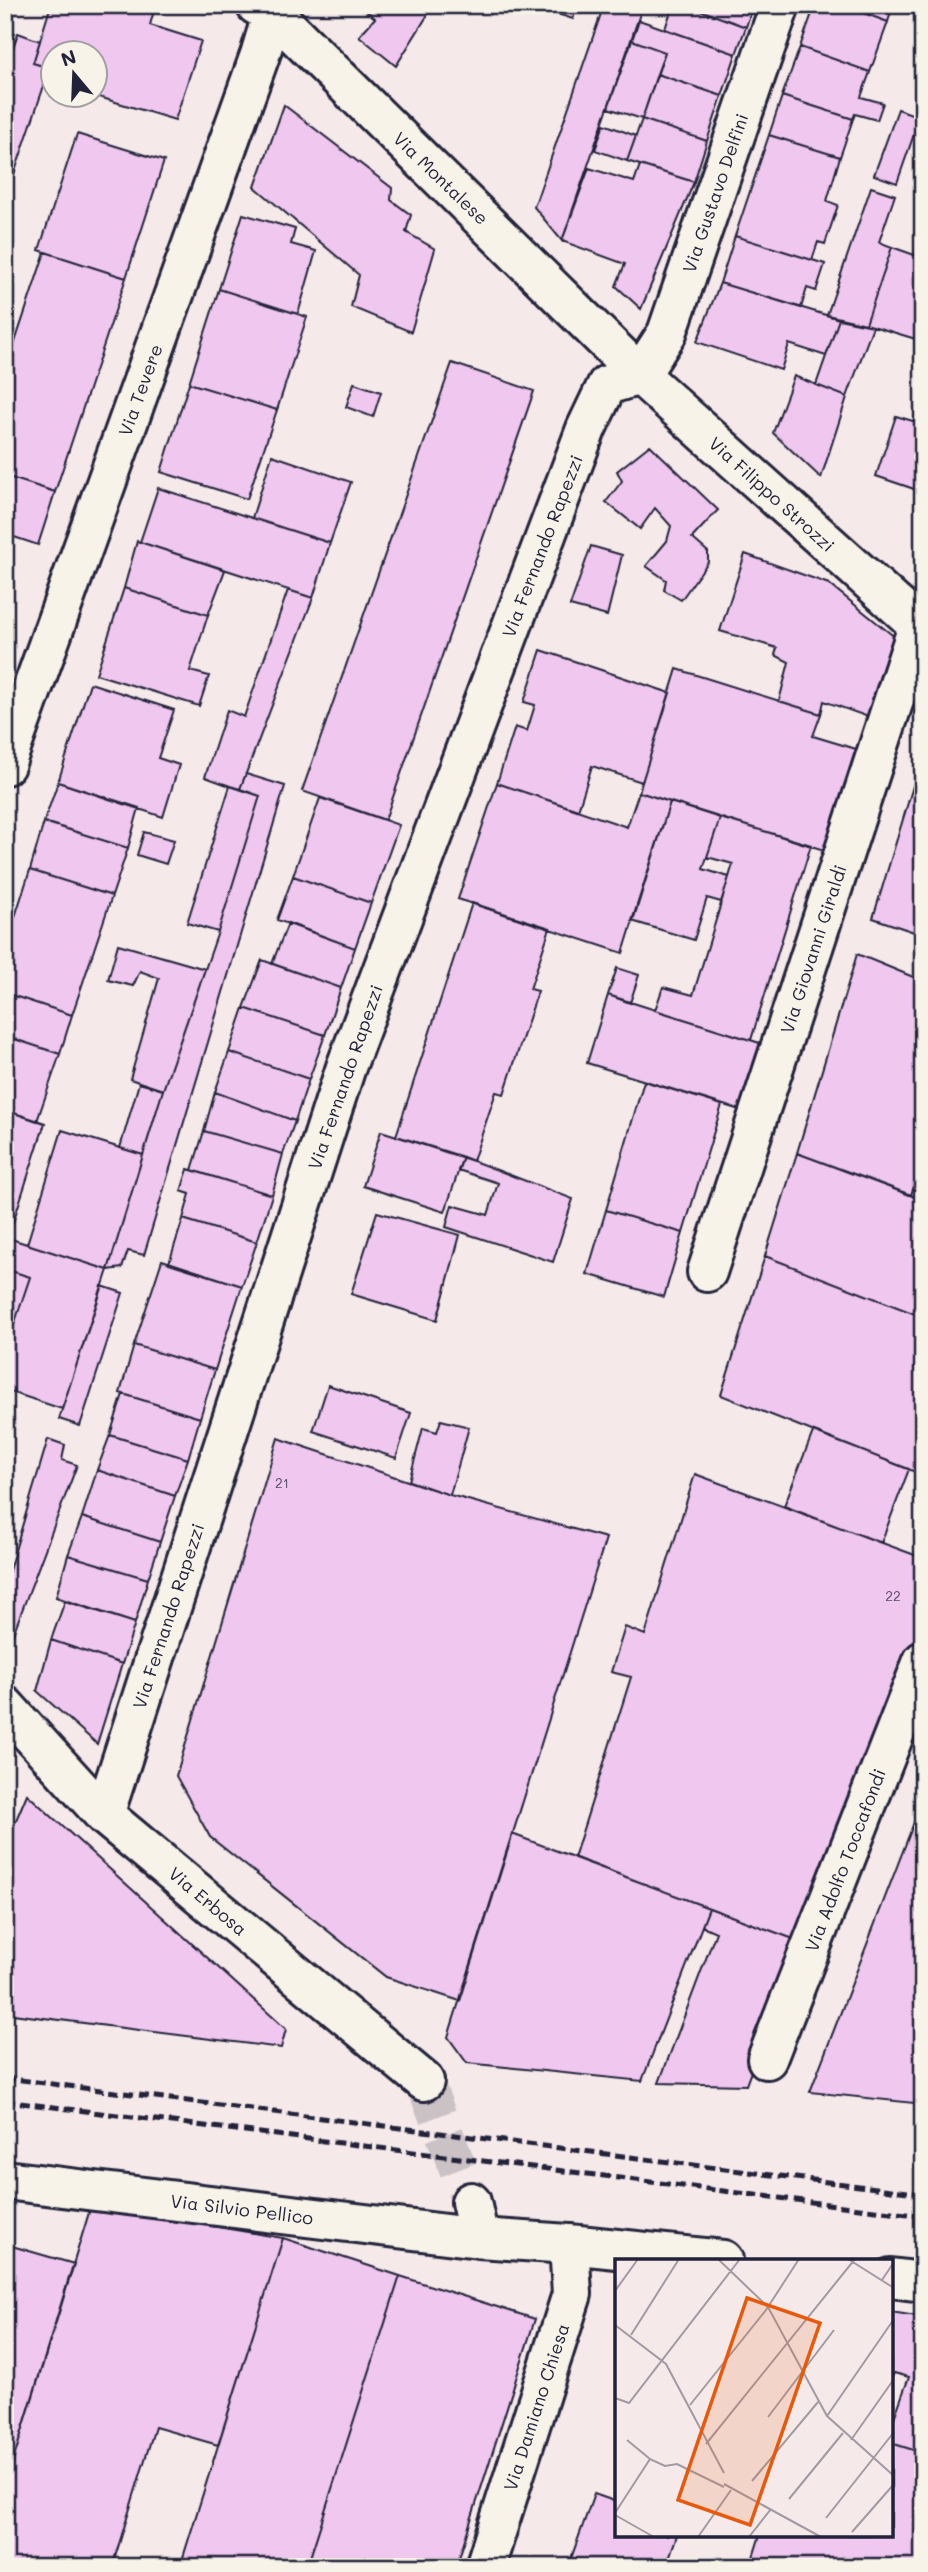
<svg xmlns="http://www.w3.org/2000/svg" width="928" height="2572" viewBox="0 0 928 2572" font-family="Mali,sans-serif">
<rect width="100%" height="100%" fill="#f5eae9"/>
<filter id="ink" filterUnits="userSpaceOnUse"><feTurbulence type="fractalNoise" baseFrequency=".0143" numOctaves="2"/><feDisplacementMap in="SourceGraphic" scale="14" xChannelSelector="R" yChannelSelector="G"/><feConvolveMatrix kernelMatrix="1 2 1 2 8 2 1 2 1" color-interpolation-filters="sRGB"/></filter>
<g filter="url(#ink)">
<path fill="#efc7ef" stroke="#22223b" stroke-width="2" d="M51,5H151L155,7L150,25L201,41L175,120L89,94H94V52H52V69L33,63Z
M359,5H430L427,16L396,66L359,36L375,18Z
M529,5H577L573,19Z
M604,5H643L562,241L534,207Z
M673,5H686L746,27L736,54L665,29Z
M686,5H753L746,27Z
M815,5H842L888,22L870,72L800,47Z
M842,5H893L888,22Z
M639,20L736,54L722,96L657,74L665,52L632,40Z
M18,33L40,41L33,63L50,68L5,201V72Z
M632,40L665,52L642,119L608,108Z
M800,47L870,72L861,97L883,103L877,120L855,114L853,119L782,96Z
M657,74L722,96L707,141L642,119Z
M782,96L853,119L840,157L769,135Z
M284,105L392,188L391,200L411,215L406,232L435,249L411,332L351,307L359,275L255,187Z
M898,109L920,117L897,183L874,175Z
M642,119L707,141L694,182L627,161Z
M604,124L636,136L627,161L595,150Z
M77,134L164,161L126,278L39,250Z
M769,135L840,157L827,201L838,205L825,244L818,242L812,260L735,236Z
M640,165L694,182L641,309L616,286L625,264L562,241L589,168L634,182Z
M871,187L895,195L879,242L892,247L866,324L827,315Z
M243,214L295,229L291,244L316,251L298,314L219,289Z
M923,230V258L915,255Z
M735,236L825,264L816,291L807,288L801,308L720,283Z
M892,247L923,258V329L919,340L866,324Z
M45,252L126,278L55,492L5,476V372Z
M720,283L839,319L826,356L789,344L781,370L697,342Z
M219,289L307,317L277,410L189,383Z
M839,319L873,326L847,397L816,385Z
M452,363L534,391L385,820L302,791Z
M794,376L847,397L821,478L773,433Z
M189,383L277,410L247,499L161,472Z
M354,383L381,392L373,417L346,407Z
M896,416L923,424V492L876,476Z
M650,445L718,510L692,538L708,552V562L681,600L664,590L666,580L646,566L667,541L671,526L655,508L640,529L606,502L622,481L617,471Z
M272,455L351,482L330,543L252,518Z
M5,476L55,492L38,545L5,534Z
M158,488L330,543L313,598L140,542Z
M137,541L225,570L208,615L124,588Z
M591,546L622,555L607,616L570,606Z
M745,554L829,584L896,638L871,718L824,701L821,714L779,701L789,662L775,655L777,648L720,631Z
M124,588L208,615L190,671L209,676L199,706L96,674Z
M288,590L313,598L240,789L230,786L205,777L227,710L244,717Z
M541,650L670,693L642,782L592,766L578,810L497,783L515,727L527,731L535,705L524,702Z
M677,669L821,714L813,736L856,749L824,850L639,792Z
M90,683L174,710L158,758L179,765L163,817L58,782Z
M917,773L923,775V935L873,918Z
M246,774L285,786L144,1255L128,1251L122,1268L108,1270L163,1090L218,932L260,796L240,789Z
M58,782L139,808L128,848L44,822Z
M497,783L627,827L639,792L670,802L623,953L458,899Z
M230,786L260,796L218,932L187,923Z
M320,798L399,825L371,903L293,876Z
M670,802L720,818L703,869L729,877L721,902L707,898L694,940L632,921Z
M720,818L811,845L751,1040L655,1010L663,987L693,995L733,864L707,857Z
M44,822L128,848L112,896L30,870Z
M144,832L174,840L166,864L137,855Z
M30,870L112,896L72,1015L5,993V948Z
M293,876L371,903L355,948L277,920Z
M472,903L550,928L530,989L538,991L504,1094L496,1092L473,1161L396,1136Z
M288,923L355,948L341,988L272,964Z
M118,944L205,969L163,1090L130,1079L159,978L140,971L133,986L108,980Z
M857,954L923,981V1161L911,1195L797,1153Z
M262,960L341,988L325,1035L244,1008Z
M617,968L639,975L630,1003L608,995Z
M5,993L72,1015L60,1054L5,1036Z
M608,995L763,1044L743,1111L587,1063Z
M244,1008L325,1035L309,1079L229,1052Z
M5,1036L60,1054L37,1121L5,1110Z
M229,1052L309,1079L295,1121L215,1092Z
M644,1081L722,1105L683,1233L606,1210Z
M139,1083L163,1090L143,1155L120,1148Z
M215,1092L295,1121L283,1154L204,1131Z
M5,1110L45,1123L8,1238L5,1237Z
M62,1130L143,1155L108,1270L27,1244Z
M204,1131L283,1154L272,1195L192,1170Z
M381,1131L463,1157L445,1212L363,1186Z
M797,1153L923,1200V1317L765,1256Z
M463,1157L573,1199L553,1262L446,1227L452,1205L488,1215L498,1183L458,1170Z
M923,1161V1200L911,1195Z
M188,1169L272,1195L257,1242L183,1219L190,1194L181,1191Z
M606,1210L683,1233L664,1297L587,1274Z
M377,1212L460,1235L437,1320L351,1294Z
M183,1219L257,1242L242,1286L169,1263Z
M5,1237L108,1270L62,1409L5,1390V1352L30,1277L5,1269Z
M765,1256L923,1317V1475L721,1395Z
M162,1260L242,1286L215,1370L134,1345Z
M5,1269L30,1277L5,1352Z
M102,1286L123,1293L80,1426L59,1419Z
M134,1345L215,1370L200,1418L120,1393Z
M328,1385L411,1413L396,1458L313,1431Z
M123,1394L200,1418L188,1459L110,1435Z
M441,1420L469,1427L450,1495L409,1481L423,1428L437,1432Z
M813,1432L909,1469L881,1543L784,1506Z
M110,1435L188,1459L175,1496L97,1470Z
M278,1438L450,1495L606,1538L460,2001L386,1977L210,1837L176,1776Z
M48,1439L65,1445L62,1460L77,1465L7,1650L5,1584Z
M97,1470L175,1496L160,1542L82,1517Z
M695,1474L923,1558V1619L799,1941L574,1858L631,1677L611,1672L625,1627L645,1635Z
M82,1517L160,1542L148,1579L68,1555Z
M68,1555L148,1579L135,1623L56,1597Z
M65,1601L135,1623L122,1664L51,1640Z
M51,1640L122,1664L97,1744L37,1691Z
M27,1794L286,2029L281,2048L5,2013V1846Z
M923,1799V2104L810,2092Z
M512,1834L709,1908L642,2081L467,2063L448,2037Z
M709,1908L799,1941L746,2085L659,2083L716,1932L702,1926Z
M91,2206L283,2238L218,2445L155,2427L112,2567H5V2487Z
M283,2238L400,2276L307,2567H180Z
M5,2244L74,2264L5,2487Z
M400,2276L535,2319L456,2567H307Z
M891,2312L923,2317V2453L891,2443V2426L909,2377L894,2373L891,2379Z
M891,2443L923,2453V2567H750L760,2535H891Z
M594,2494L617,2502V2535H677L666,2567H568Z"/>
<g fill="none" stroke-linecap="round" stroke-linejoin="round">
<path stroke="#cbc2c6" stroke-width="38" stroke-dasharray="38 19" stroke-linecap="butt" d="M424,2081L471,2202"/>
<g stroke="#22223b" stroke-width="44">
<path id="street" d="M256,5L273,13L640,375L923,629
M5,765L260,55L275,5
M707,1272L923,611
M5,1706L104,1815L424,2081
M104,1815L346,1067L586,429L607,385L640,375L667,333L780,5
M767,2059L923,1661
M5,2180L479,2238
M471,2202L479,2238L569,2244L723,2260
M891,2278L923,2282
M485,2567L572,2294L569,2244"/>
</g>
<use href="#street" stroke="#f7f3e8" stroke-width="38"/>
<path stroke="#22223b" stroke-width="5" stroke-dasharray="10 5" stroke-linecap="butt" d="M5,2078L923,2194
M5,2101L923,2216"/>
</g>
</g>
<g text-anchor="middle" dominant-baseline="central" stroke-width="5" stroke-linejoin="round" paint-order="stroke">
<g font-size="14" fill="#554b68">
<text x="282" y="1482">21</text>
<text x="893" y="1595">22</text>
</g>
<g font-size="18" fill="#22223b" stroke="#f7f3e8">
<text transform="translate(441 178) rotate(44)">Via Montalese</text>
<text transform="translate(715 193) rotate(-71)">Via Gustavo Delfini</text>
<text transform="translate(140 390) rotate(-70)">Via Tevere</text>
<text transform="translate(772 494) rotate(42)">Via Filippo Strozzi</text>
<text transform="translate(542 546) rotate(-69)">Via Fernando Rapezzi</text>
<text transform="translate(813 949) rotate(-72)">Via Giovanni Giraldi</text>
<text transform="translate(345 1077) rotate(-71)">Via Fernando Rapezzi</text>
<text transform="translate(168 1616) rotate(-72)">Via Fernando Rapezzi</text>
<text transform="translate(845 1860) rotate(-69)">Via Adolfo Toccafondi</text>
<text transform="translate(208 1901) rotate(40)">Via Erbosa</text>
<text transform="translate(242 2209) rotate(7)">Via Silvio Pellico</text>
<text transform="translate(536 2407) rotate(-72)">Via Damiano Chiesa</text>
</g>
</g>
<g transform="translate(615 2259)">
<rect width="278" height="278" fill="#f5eae9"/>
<path fill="none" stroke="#a19aa3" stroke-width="2" d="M103,0L153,48L212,157L279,217M233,0L279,29M267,21L279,3M0,32L23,0M0,66L51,105L109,214M16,76L64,0M0,139L14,144L125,0M75,146L151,51L184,0M212,157L279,60M153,158L219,71M12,181L35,200M236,181L279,120M91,185L240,0M137,222L203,143M109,225L206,278M174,240L228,174M0,254L35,200L50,207L62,205L109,228M0,256L39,278M211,259L279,173M237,273L279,225M83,278L116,231M134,278L156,250"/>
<path fill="#e8590c" fill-opacity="0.15" stroke="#e8590c" stroke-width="3.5" d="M132,39L205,64L135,266L63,241Z"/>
<rect width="278" height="278" fill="none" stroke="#22223b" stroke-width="3.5"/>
</g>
<rect width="928" height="2572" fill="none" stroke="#f7f3e8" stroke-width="28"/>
<rect x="14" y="14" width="900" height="2544" fill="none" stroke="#22223b" stroke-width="2.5" filter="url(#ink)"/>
<g transform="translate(74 74) rotate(341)"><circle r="33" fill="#f7f3e8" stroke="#a29fa3" stroke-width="2"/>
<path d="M0-5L12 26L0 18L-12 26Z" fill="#22223b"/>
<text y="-10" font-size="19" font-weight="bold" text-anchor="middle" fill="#22223b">N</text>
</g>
</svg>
